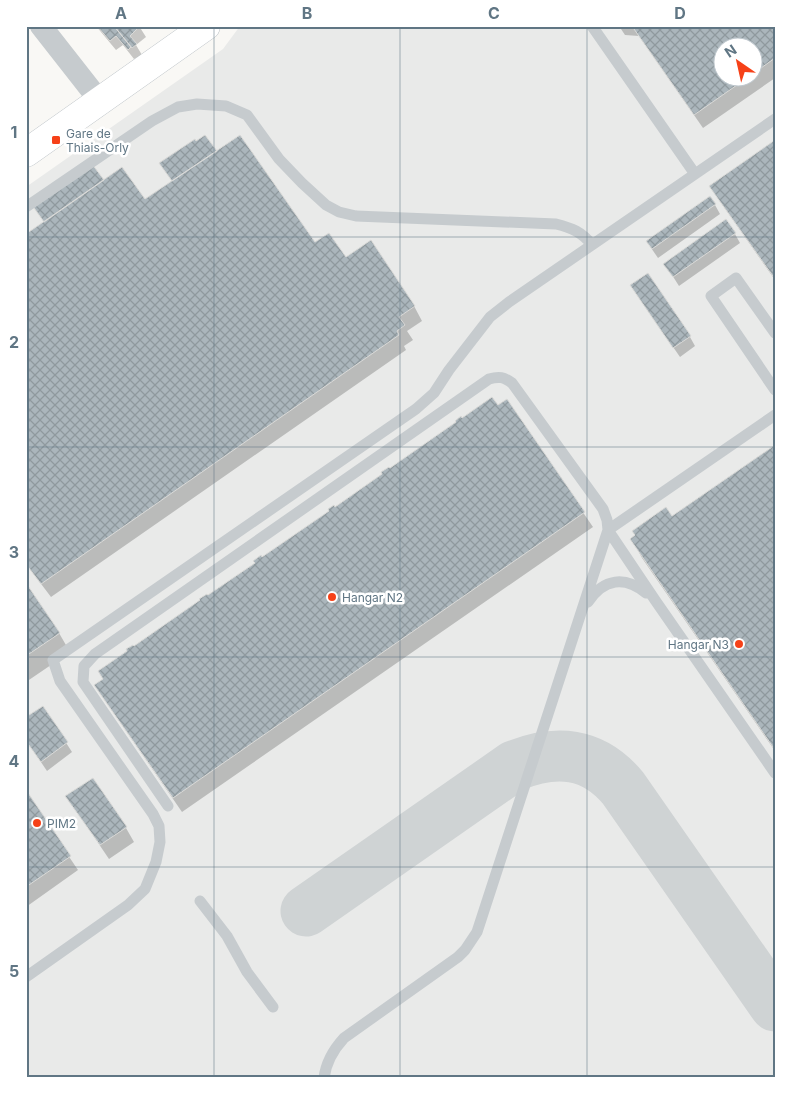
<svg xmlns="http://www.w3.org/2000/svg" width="801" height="1104" viewBox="0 0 801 1104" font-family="Inter,sans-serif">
<defs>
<pattern id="building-cross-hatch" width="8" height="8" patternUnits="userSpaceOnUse" patternTransform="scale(1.25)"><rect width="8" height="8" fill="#abb6bc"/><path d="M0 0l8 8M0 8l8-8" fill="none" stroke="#8f999e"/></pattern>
</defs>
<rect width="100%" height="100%" fill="#f9f8f5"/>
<path fill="#e9eae9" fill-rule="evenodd" d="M240,26H775V1078H26V187L223,49ZM724,48H754V78H724Z"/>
<path fill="#0003" fill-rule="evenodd" d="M96,26H139L146,37L136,45L142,55L134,59L123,45L116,50Z
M619,26H775V78L703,128L639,36L625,35ZM724,48H754V78H724Z
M775,141V280L719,200Z
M216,152L314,244L346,259L414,306L422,321L407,331L413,340L404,346L406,350L51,597L26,564L104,182L145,201Z
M715,205L720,214L658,258L647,242Z
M735,234L740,243L679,286L665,264Z
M637,295L690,337L695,346L680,357Z
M506,400L593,527L182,812L104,699V679L134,648L390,470Z
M775,446V751L642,558L632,539L672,517Z
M26,586L59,633L70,652L26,682Z
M43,707L72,752L47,771L26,740Z
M26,793L78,870L26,907Z
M67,797L126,828L134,842L109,859Z"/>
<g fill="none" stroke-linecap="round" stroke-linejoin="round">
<path stroke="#cfd3d4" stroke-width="51" d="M306,911L514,766C556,749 593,752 623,788L775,1006"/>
</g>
<path fill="url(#building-cross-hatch)" stroke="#dadad8" d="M97,26H114L131,47L128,50L116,36L110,41Z
M114,26H140L130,36L137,44L132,48Z
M635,26H775V58L754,73V48H724V78H747L694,115L634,29Z
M205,135L217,151L172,181L159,163L195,139L196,141Z
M240,135L315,242L329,233L346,257L371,240L415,306L399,317L405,325L397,331L399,335L41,584L26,564V234L122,167L145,199Z
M775,140V279L709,186Z
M92,164L104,180L44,222L32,205Z
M710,196L716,204L652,249L646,241Z
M726,219L736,233L673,277L663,264Z
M648,273L691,336L673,348L630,285Z
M492,397L498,405L507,399L585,512L173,798L94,685L103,679L98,671L127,651L126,649L133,645L134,646L200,600L199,599L207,594L208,595L255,563L253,561L261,555L262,557L329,511L328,509L334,505L335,507L382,474L381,472L389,467L390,468L456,422L455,421L461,416L462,418Z
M775,445V750L630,539L635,535L632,531L666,507L672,516Z
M26,583L60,633L26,656Z
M43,706L68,742L41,762L26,741V717Z
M93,778L127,827L100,845L65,796Z
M26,790L71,856L26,887Z"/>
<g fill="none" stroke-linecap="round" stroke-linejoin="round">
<g stroke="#b7bec3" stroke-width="29">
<path id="secondary" d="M26,153L206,26"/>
</g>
<path stroke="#c6cbce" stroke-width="11" d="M592,26L695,174
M26,207L152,121L178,107L197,104L226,106L247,115L279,159L302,183L326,205L339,212L356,216L556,224C572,228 582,232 592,245
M775,333L736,278L711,296L775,390
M588,602C604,578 625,576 646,593
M168,806L83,682L84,666L95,654L489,379C499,376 504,377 512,383L603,509L607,520L608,530L655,600L775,773
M200,901L227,936L247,972L273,1007
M26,977L128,905L145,889L156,862L160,842L159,826L153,814L60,681L53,660L416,409L434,393L449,370L490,317L509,302L775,119
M324,1078C326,1062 333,1050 344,1038L458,957L465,950L477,932L608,530L775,415"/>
<path stroke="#c6cbce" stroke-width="22" d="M41,26L99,100"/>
<use href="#secondary" stroke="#fff" stroke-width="28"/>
</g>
<path fill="none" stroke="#607684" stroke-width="1" stroke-opacity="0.55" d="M214,26V1078M400,26V1078M587,26V1078M26,237H775M26,447H775M26,657H775M26,867H775"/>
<g fill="#f64118" stroke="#fff" stroke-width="2">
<rect x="51" y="135" width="10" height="10" rx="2.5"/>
<circle cx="332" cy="597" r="5"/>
<circle cx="739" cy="644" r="5"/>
<circle cx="37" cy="823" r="5"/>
</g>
<g text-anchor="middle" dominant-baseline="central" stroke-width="5" stroke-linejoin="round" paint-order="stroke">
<g font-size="12" fill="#607684" stroke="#fff" text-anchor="start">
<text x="66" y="133">Gare de<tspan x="66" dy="14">Thiais-Orly</tspan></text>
<text x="342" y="597">Hangar N2</text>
<text x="729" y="644" text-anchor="end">Hangar N3</text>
<text x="47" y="823">PIM2</text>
</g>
</g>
<rect width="801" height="1104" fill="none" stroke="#ffffff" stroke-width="55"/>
<g transform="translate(738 62) rotate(326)"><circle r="24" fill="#ffffff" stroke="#bfc8ce"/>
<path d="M0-4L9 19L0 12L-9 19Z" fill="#f64118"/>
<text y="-8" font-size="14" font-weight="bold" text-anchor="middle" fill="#607684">N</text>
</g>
<rect x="28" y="28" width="746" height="1048" fill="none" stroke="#607684" stroke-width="2"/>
<g font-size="16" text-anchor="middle" font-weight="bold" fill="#607684">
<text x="121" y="19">A</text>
<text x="307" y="19">B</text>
<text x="494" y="19">C</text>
<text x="680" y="19">D</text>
<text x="14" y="138">1</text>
<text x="14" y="348">2</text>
<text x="14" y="558">3</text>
<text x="14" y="767">4</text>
<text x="14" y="977">5</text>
</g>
</svg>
